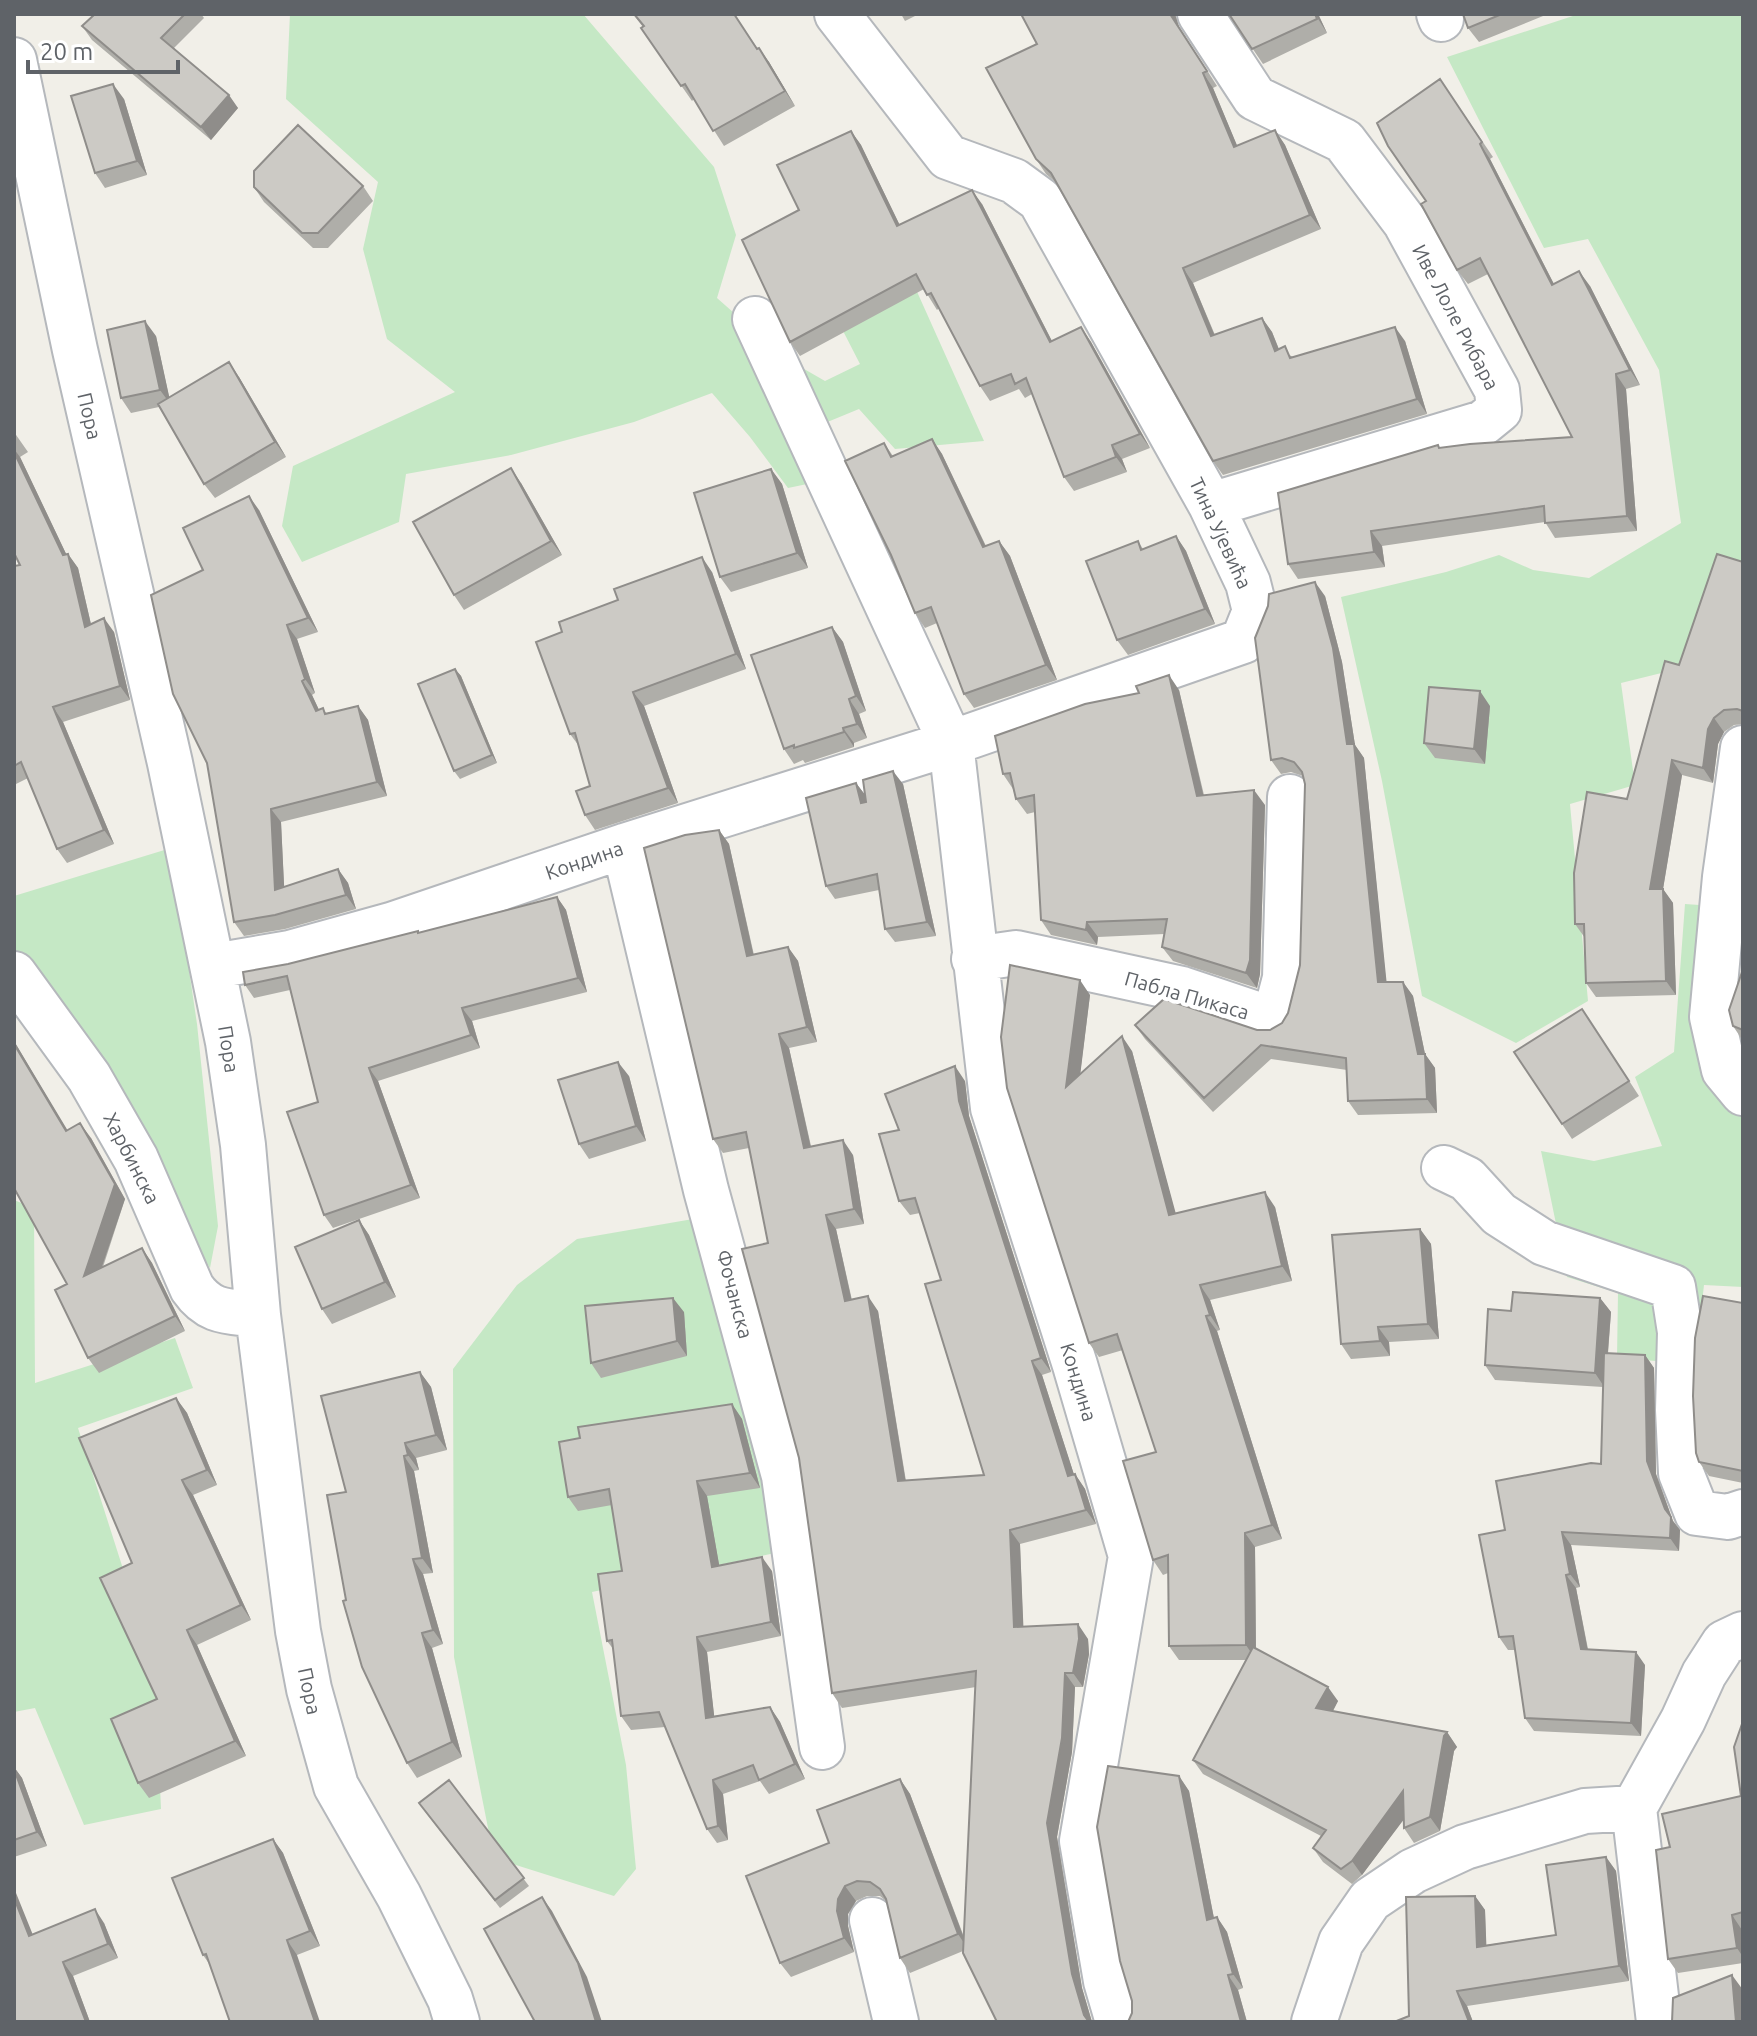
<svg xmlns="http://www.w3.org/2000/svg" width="1757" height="2036" viewBox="0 0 1757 2036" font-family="Ubuntu,sans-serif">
<rect width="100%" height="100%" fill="#f1efe8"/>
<path fill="#c5e8c5" d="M290,14H583L714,167L736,235L717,298L785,358L825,381L860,364L841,327L914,285L984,441L895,449L859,409L825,423L812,483L788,488L750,437L712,393L634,422L511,455L406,474L399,522L302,562L282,526L293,466L455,392L387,339L363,249L378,182L286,99Z
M1579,14H1743V636L1710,661L1621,683L1635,785L1570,804L1588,1001L1516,1043L1422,996L1382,781L1341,597L1446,572L1499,555L1533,570L1589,578L1681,523L1659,370L1588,239L1544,248L1447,57Z
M171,848L197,1024L218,1226L210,1268L14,955V896Z
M1685,904L1743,908L1734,1055L1743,1068V1287L1704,1285L1695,1364L1617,1358L1618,1293L1567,1277L1541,1151L1594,1161L1662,1146L1635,1077L1674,1052Z
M14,1200L34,1208L35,1383L175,1338L193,1388L78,1428L155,1669L161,1809L84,1825L35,1708L14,1712Z
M693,1219L742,1397L780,1552L592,1592L626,1765L636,1869L614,1896L494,1858L454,1657L453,1369L517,1285L577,1239Z"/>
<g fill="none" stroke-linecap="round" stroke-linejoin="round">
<g stroke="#b5b8bc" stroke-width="48">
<path id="minor" d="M1200,14L1255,98L1344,141L1405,222L1497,390L1499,410L1483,423L1211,505
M1439,14L1441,19
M14,60L75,350L170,763L228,1042L243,1145L258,1315L298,1631L309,1689L336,1786L399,1896L450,1999L457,2022
M755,319L951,743L993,1108L1075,1365L1131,1556L1082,1841L1106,1981L1118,2022
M1743,748L1725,877L1712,1017L1724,1070L1743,1093
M624,846L706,1190L784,1476L822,1747
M974,959L1016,953L1182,989L1274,1020L1285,978L1290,797
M214,966L290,953L391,925L624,846L951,743L1243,641L1255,611L1248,583L1211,505L1040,200L1014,181L948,157L837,14
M14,974L89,1077L136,1159L192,1288C210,1314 229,1311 258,1315
M1444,1168L1467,1179L1499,1214L1544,1243L1673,1287L1680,1332L1678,1410L1681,1473L1697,1513L1728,1517L1743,1512
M872,1920L896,2022
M1314,2022L1341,1942L1370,1900L1413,1871L1465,1847L1585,1811L1634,1808
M1659,2022L1634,1808L1683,1720L1704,1674L1724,1643L1743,1634"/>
</g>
<use href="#minor" stroke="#fff" stroke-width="44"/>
</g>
<path fill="#afaea9" d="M94,14H201L204,18L174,48L238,108L211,140L92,40L82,26Z
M633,14H734L757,48L769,62L795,106L724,146L694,99L692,101L641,28L643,27Z
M901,14H919L905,21Z
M1175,14L1179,27L1217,86L1213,88L1237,146L1275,130L1285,145L1321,229L1193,283L1215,335L1262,318L1272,332L1279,349L1293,357L1405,341L1427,414L1223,475L1213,461L1058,184L1046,174L1036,159L1037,44Z
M1229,14H1323L1319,16L1327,33L1263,64Z
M1463,14H1548L1479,42L1468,28Z
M1440,79L1493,157L1490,159L1554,284L1590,286L1640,385L1626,389L1637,531L1555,538L1545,522L1382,546L1385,567L1298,579L1288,564L1440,448L1572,437L1488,274L1468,284L1457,270L1426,201Z
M124,99L147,175L105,188L95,173Z
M851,131L861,145L899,224L982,204L1052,341L1081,327L1091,342L1150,448L1122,459L1127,472L1074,491L1064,477L1032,394L1025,398L1019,389L990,401L980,386L939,308L937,310L924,289L800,356L790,342L799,210Z
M363,186L373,201L328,248H313L264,202L254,187Z
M156,336L169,397L239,377L286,457L215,498L204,484L159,407L131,413L121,398Z
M14,432L28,452L20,457L66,554H68L78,568L91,624L114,632L130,700L63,722L114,844L67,863L57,849L28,778L14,785V566L20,565L14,553Z
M932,439L942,454L986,546L999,541L1010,556L1057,680L974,708L964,694L937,623L925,628L915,613L884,443L893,456Z
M771,469L782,484L808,568L731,592L720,577Z
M521,483L562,555L464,610L454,595Z
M259,510L318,632L297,639L315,693L312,695L319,710L327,713L358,706L368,720L387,796L281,822L284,887L338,869L348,883L356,909L285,929L244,936L234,922L207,763L203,570Z
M1176,536L1186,551L1215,624L1128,655L1117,640L1138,541L1143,549Z
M1743,562V724L1734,725L1724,732L1718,744L1713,783L1682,775L1663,889L1673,903L1676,995L1596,997L1586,983L1585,938L1575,924L1627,799L1679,665Z
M712,572L746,669L644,706L678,803L595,830L585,815L590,786L579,746L570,734L562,632Z
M1325,596L1342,662L1355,745L1364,758L1386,982H1403L1413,996L1425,1054L1435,1068L1437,1113L1358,1115L1348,1101L1347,1070L1271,1059L1213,1112L1145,1039L1135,1025L1270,1030L1282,1023L1288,1013L1300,965L1305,784L1303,776L1291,772L1281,774L1271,760Z
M832,627L843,642L866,711L859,714L867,738L854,743V747L805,763L803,760L794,764L784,749Z
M455,669L461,676L497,763L460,779L454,771Z
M1179,690L1204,795L1265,805L1260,974L1257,988L1173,961L1162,947L1164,934L1098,937L1097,945L1051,935L1041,920L1035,812L1027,814L1016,799L1013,789L1003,774Z
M1490,706L1485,764L1435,758L1424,743Z
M856,783L865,795L903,784L936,936L895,942L885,929L879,890L835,899L826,886Z
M719,830L729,844L754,955L788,947L798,961L817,1042L789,1048L811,1146L853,1155L864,1224L836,1229L852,1300L878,1311L906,1481L984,1475L941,1280L920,1213L910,1215L899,1201V1130L965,1081L969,1116L1051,1372L1042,1375L1074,1475L1075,1474L1085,1489L1096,1524L1020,1544L1023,1626L1088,1639L1089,1654L1083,1687H1075L1072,1752L1057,1837L1082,1988L1092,2022H997L963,1951L910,1973L900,1958L886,1901L880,1896H867L856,1901L848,1914V1926L854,1952L791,1977L780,1963L829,1843L900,1779L910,1794L964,1937L976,1687L842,1708L832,1693L768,1243L749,1148L723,1153L713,1139Z
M557,897L566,910L587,992L472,1021L480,1048L378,1081L420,1198L333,1228L324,1215L318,1102L290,990L254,998L245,985L288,964L419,933Z
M1010,965L1090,995L1080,1074L1132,1051L1175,1213L1275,1207L1292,1281L1210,1300L1220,1330L1217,1331L1282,1539L1255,1547L1256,1649L1338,1701L1333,1711L1447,1732L1457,1747L1454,1751L1440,1831L1414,1843L1404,1828V1818L1362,1875L1352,1884L1323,1862L1313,1848L1321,1836L1203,1774L1193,1760L1246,1660H1179L1169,1646L1168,1573L1163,1575L1153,1560L1156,1452L1123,1350L1099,1357L1089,1343Z
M1743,969V1041L1733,1026Z
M1592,1024L1639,1096L1572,1139L1562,1124Z
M14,1041L67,1131L91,1138L125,1199L103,1267L142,1248L152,1263L185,1331L99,1373L88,1358L67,1284L14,1188Z
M629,1076L646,1141L589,1159L579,1144Z
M359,1220L369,1235L396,1297L332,1324L322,1309Z
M1420,1229L1431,1244L1439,1339L1389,1342L1390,1356L1351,1359L1341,1344Z
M1600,1298L1611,1312L1608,1354L1645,1355L1654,1368L1656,1474L1673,1521L1680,1530L1679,1551L1571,1545L1580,1587L1576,1588L1588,1649L1645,1665L1641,1736L1534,1731L1525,1718L1515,1650H1508L1499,1637L1505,1530L1601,1464L1603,1387L1495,1380L1485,1365L1511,1311Z
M1743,1303V1483L1709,1476L1699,1462Z
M684,1312L687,1356L601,1378L591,1363Z
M420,1372L431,1387L447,1450L416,1458L419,1470L414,1471L433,1573L423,1574L443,1644L432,1648L462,1757L417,1778L407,1763L346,1600Z
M176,1398L187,1413L217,1485L193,1495L251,1620L197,1645L246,1756L149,1798L138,1783L157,1699L132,1563Z
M732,1404L742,1419L760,1488L707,1496L719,1565L772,1571L781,1636L707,1652L714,1716L770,1707L780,1722L805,1779L769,1794L760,1781L723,1794L728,1840L717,1843L707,1829L665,1727L631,1730L621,1716L614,1650L607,1641L622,1571L612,1505L578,1511L568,1497L580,1438Z
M1743,1721V1929L1742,1930L1743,1963L1678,1973L1668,1959L1741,1796Z
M14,1767L22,1778L47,1846L14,1857Z
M1179,1776L1189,1791L1214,1918L1217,1917L1227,1932L1243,1988L1238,1990L1247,2022H1128L1132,2013Z
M449,1780L529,1886L500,1908L424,1810Z
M273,1839L283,1853L320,1946L297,1955L210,1965L203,1955Z
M1606,1857L1616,1871L1629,1981L1467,2006L1473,2022H1394L1409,2016L1475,1896L1485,1910L1486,1945L1556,1935Z
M104,1923L118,1958L73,1976L90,2022H14L33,1934Z"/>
<path fill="#8f8d8a" d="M1170,14H1175L1179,27L1217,86Z
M1315,14H1317L1319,16L1327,33Z
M759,48L769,62L795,106L785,91Z
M1203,73L1213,88L1244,162L1234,147Z
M113,84L124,99L147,175L137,161Z
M229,95L238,108L211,140L201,127Z
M1275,130L1285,145L1321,229L1310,215Z
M851,131L861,145L907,240L897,226Z
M1480,144L1490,159L1562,300L1552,285Z
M972,190L982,204L1060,357L1050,342Z
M1183,268L1193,283L1221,351L1211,336Z
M1579,271L1590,286L1640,385L1630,370Z
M1262,318L1272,332L1285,365L1275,351Z
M145,321L156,336L171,405L160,390Z
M1081,327L1091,342L1150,448L1140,434Z
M1395,327L1405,341L1427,414L1417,399Z
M229,362L239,377L286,457L275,442Z
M1616,374L1626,389L1637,531L1627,516Z
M932,439L942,454L993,562L983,547Z
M1112,445L1122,459L1127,472L1116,457Z
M14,449L20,457L70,562L68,554L78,568L95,642L85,627L63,555L14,452Z
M511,468L521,483L562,555L551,541Z
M771,469L782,484L808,568L797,553Z
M249,496L259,510L318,632L308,618Z
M1371,531L1382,546L1385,567L1374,552Z
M1176,536L1186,551L1215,624L1205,609Z
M999,541L1010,556L1057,680L1046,665Z
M702,557L712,572L746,669L736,654Z
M1315,582L1325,596L1342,662L1355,745L1364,758L1388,996L1378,982L1347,744Z
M104,618L114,632L130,700L120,686Z
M287,625L297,639L315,693L305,679Z
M832,627L843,642L866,711L856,696Z
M455,669L461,676L497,763L492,755Z
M1169,675L1179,690L1207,811L1197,796Z
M302,681L312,695L326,725L316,711Z
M1480,691L1490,706L1485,764L1474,749Z
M633,692L644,706L678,803L668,788Z
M849,699L859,714L867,738L857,724Z
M358,706L368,720L387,796L377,782Z
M53,707L63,722L114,844L104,830Z
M1714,718L1724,732L1718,744L1713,783L1703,768L1708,729Z
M843,728L854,743V747L844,732Z
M1672,760L1682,775L1663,889L1673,903L1676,995L1666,981L1650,889Z
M893,771L903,784L936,936L927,922Z
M856,783L866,796L871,816L861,803Z
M1254,790L1265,805L1260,974L1257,988L1246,973Z
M271,809L281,822L285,904L275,890Z
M719,830L729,844L757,971L747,956Z
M338,869L348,883L356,909L346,895Z
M557,897L566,910L587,992L578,978Z
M1087,922L1098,937L1097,945L1086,930Z
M788,947L798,961L817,1042L807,1027Z
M1080,980L1090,995L1077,1101L1066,1087Z
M1403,982L1413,996L1425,1054L1435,1068L1437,1113L1427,1099Z
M462,1008L472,1021L480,1048L471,1035Z
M779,1034L789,1048L814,1162L804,1148Z
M1122,1036L1132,1051L1180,1229L1169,1215Z
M14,1041L77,1146L66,1131L14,1044Z
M618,1062L629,1076L646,1141L636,1126Z
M955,1066L965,1081L969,1116L1051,1372L1041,1358L959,1101Z
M369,1068L378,1081L420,1198L411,1185Z
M80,1123L91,1138L125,1199L94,1290L84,1276Z
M843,1140L853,1155L864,1224L854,1209Z
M1265,1192L1275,1207L1292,1281L1282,1266Z
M826,1215L836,1229L855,1316L845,1301Z
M359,1220L369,1235L396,1297L385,1282Z
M1420,1229L1431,1244L1439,1339L1428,1324Z
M142,1248L152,1263L185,1331L175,1316Z
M1200,1285L1210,1300L1220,1330L1210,1315Z
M868,1296L878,1311L908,1496L898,1481Z
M673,1298L684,1312L687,1356L677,1341Z
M1600,1298L1611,1312L1605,1388L1595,1373Z
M1206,1316L1217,1331L1282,1539L1272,1525Z
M1378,1327L1389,1342L1390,1356L1380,1341Z
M1645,1355L1654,1368L1656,1474L1673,1521L1680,1530L1679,1551L1670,1538L1665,1509L1647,1461Z
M1032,1361L1042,1375L1079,1490L1068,1476Z
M420,1372L431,1387L447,1450L436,1435Z
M176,1398L187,1413L217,1485L207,1470Z
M732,1404L742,1419L760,1488L750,1473Z
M405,1443L416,1458L419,1470L408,1455Z
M404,1456L414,1471L433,1573L422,1558Z
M1075,1474L1085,1489L1096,1524L1086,1510Z
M182,1480L193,1495L251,1620L241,1605Z
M697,1481L707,1496L722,1581L712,1567Z
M1010,1530L1020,1544L1024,1641L1014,1627Z
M1562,1532L1571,1545L1580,1587L1570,1574Z
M1245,1533L1255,1547L1256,1660L1246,1645Z
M762,1557L772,1571L781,1636L771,1622Z
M413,1559L423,1574L443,1644L433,1630Z
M1566,1575L1576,1588L1590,1662L1581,1649Z
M1078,1624L1088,1639L1089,1654L1083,1687L1073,1673Z
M187,1630L197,1645L246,1756L235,1741Z
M422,1633L432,1648L462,1757L452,1742Z
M697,1637L707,1652L716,1732L706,1718Z
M1636,1652L1645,1665L1641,1736L1631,1723Z
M1065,1673L1075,1687L1072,1752L1057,1837L1082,1988L1092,2022H1089L1084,2015L1072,1974L1047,1823Z
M1328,1687L1338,1701L1327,1722L1316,1708Z
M770,1707L780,1722L805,1779L795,1764Z
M1447,1732L1457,1747L1454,1751L1440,1831L1430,1817L1444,1736Z
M14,1767L22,1778L47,1846L37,1832Z
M1179,1776L1189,1791L1217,1934L1207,1920Z
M900,1779L910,1794L968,1949L958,1934Z
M713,1780L723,1794L728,1840L718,1826Z
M1403,1791L1414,1806L1362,1875L1352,1861Z
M273,1839L283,1853L320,1946L310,1931Z
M1606,1857L1616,1871L1629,1981L1619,1966Z
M845,1886L856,1901L848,1914V1926L854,1952L844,1938L837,1911L838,1899Z
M14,1888L39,1950L29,1936L14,1898Z
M1475,1896L1485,1910L1487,1961L1477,1947Z
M542,1897L552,1911L587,1977L602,2022H596Z
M95,1909L104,1923L118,1958L108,1944Z
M1732,1915L1742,1930L1743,1957L1737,1948Z
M1217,1917L1227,1932L1243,1988L1233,1974Z
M287,1940L297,1955L320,2022H315Z
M63,1962L73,1976L90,2022H86Z
M1228,1975L1238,1990L1247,2022H1241Z
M1732,1975L1743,1990V2022H1736Z
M1457,1991L1467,2006L1473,2022H1469Z"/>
<path fill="#cccac5" stroke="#8f8d8a" stroke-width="2" d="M95,14H185L161,38L229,95L201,127L82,26Z
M634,14H734L757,49L759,48L785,91L713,131L685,84L681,86L641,28L644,26Z
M1021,14H1170L1207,71L1203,73L1234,147L1275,130L1310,215L1183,268L1211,336L1262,318L1275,351L1285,346L1290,358L1395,327L1417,399L1213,461L1051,173L1036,159L986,68L1037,44Z
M1229,14H1315L1317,19L1252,49Z
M1463,14H1502L1468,28Z
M1440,79L1482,142L1480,144L1552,285L1579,271L1630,370L1616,374L1627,516L1545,523L1544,506L1371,531L1374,552L1288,564L1278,493L1438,445L1439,448L1470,444L1572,437L1480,258L1457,270L1421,204L1426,201L1388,146L1377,123Z
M113,84L137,161L95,173L71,96Z
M298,125L363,186L318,233H302L254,187V171Z
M851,131L897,226L972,190L1050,342L1081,327L1140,434L1112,445L1116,457L1064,477L1026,378L1015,384L1011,374L980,386L931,293L927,295L916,274L790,342L742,240L799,210L777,165Z
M145,321L160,390L121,398L107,330Z
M229,362L275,442L204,484L158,404Z
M932,439L983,547L999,541L1046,665L964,694L931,607L915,613L891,555L845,461L884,443L891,457Z
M14,452L63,555L68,554L85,627L104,618L120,686L53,707L104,830L57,849L21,762L14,766V566L20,565L14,553Z
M511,468L551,541L454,595L413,522Z
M771,469L797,553L720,577L694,493Z
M249,496L308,618L287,625L305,679L302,681L316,711L323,708L325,714L358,706L377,782L271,809L275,890L338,869L346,895L275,915L234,922L207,763L173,694L151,595L203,570L183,528Z
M1176,536L1205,609L1117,640L1086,561L1138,541L1141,550Z
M1717,554L1743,562V711L1737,709L1724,710L1714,718L1708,729L1703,768L1672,760L1650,889H1663L1666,981L1586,983L1584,924H1575L1574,873L1587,792L1627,799L1665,661L1679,665Z
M702,557L736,654L633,692L668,788L585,815L576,791L590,786L575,733L570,734L536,642L562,632L559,622L618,600L614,589Z
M1315,582L1333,648L1347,744H1354L1378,982H1403L1418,1054H1425L1427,1099L1348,1101L1346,1058L1261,1045L1204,1098L1135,1025L1164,999L1257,1030H1270L1282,1023L1288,1013L1300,965L1305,784L1302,772L1294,762L1282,758L1271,760L1255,638L1268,606L1269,594Z
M832,627L856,696L849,699L857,724L843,728L844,732L794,748V745L784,749L751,655Z
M455,669L492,755L454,771L418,684Z
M1169,675L1197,796L1254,790L1250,960L1246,973L1162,947L1167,919L1087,922L1086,930L1041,920L1034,795L1016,799L1010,773L1003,774L995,736L1085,704L1139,693L1136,686Z
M1429,687L1480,691L1474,749L1424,743Z
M893,771L927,922L885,929L877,874L826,886L806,798L856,783L861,803L866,802L863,780Z
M719,830L747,956L788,947L807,1027L779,1034L804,1148L843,1140L854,1209L826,1215L845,1301L868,1296L898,1481L984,1475L925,1284L941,1280L915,1198L899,1201L879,1134L899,1130L885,1094L955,1066L959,1101L1041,1358L1032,1361L1068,1476L1075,1474L1086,1510L1010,1530L1014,1627L1078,1624L1079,1639L1073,1673H1065L1062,1738L1047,1823L1072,1974L1084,2015L1089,2022H997L963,1953L976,1671L832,1693L799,1458L742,1249L768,1243L746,1132L713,1139L644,848L685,835Z
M557,897L578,978L462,1008L471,1035L369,1068L411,1185L324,1215L287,1112L318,1102L287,976L245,985L243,972L288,964L418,931V933Z
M1010,965L1080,980L1066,1087L1122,1036L1169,1215L1265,1192L1282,1266L1200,1285L1210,1315L1206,1316L1272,1525L1245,1533L1246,1645L1169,1646L1168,1555L1153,1560L1123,1461L1156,1452L1117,1334L1089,1343L1007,1088L1001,1037Z
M1743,969V1030L1733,1026L1729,1010Z
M1582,1009L1629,1081L1562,1124L1514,1052Z
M14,1044L66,1131L80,1123L115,1184L84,1276L142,1248L175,1316L88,1358L55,1290L67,1284L14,1188Z
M618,1062L636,1126L579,1144L558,1080Z
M359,1220L385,1282L322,1309L295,1247Z
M1420,1229L1428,1324L1378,1327L1380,1341L1341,1344L1332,1235Z
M1513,1292L1600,1298L1595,1373L1485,1365L1488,1309L1511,1311Z
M1703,1296L1743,1303V1471L1699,1462L1696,1453L1693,1396L1695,1338Z
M673,1298L677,1341L591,1363L585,1306Z
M1604,1353L1645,1355L1647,1461L1665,1509L1671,1517L1670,1538L1562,1532L1570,1574L1566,1575L1581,1649L1636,1652L1631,1723L1525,1718L1513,1636L1499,1637L1479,1535L1505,1530L1496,1481L1591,1463L1601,1464Z
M420,1372L436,1435L405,1443L408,1455L404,1456L422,1558L413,1559L433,1630L422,1633L452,1742L407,1763L362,1667L343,1601L346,1600L327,1495L346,1492L321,1396Z
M176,1398L207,1470L182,1480L241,1605L187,1630L235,1741L138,1783L111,1719L157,1699L100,1578L132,1563L79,1438Z
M732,1404L750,1473L697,1481L712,1567L762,1557L771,1622L697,1637L706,1718L770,1707L795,1764L759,1780L753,1765L713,1780L718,1826L707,1829L659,1712L621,1716L612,1640L607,1641L598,1574L622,1571L609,1489L568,1497L559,1442L580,1438L578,1427Z
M1253,1647L1328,1687L1316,1708L1447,1732L1444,1736L1430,1817L1404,1828L1403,1791L1352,1861L1341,1869L1313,1848L1326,1830L1193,1760Z
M1743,1721V1912L1732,1915L1737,1948L1668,1959L1656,1850L1670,1847L1662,1814L1741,1796L1734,1747Z
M1108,1766L1179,1776L1207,1920L1217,1917L1233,1974L1228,1975L1241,2022H1128L1132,2013V2001L1120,1961L1097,1827Z
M14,1769L37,1832L14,1840Z
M900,1779L958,1934L900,1958L886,1899L880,1889L870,1882L857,1881L845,1886L838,1899L837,1911L844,1938L780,1963L746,1876L829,1843L817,1810Z
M449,1780L524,1878L495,1900L419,1803Z
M273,1839L310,1931L287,1940L315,2022H230L206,1954L203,1955L172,1878Z
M1606,1857L1619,1966L1457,1991L1469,2022H1394L1409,2016L1406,1897L1475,1896L1477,1947L1556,1935L1546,1865Z
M542,1897L578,1963L596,2022H535L484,1929Z
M14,1898L29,1936L95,1909L108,1944L63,1962L86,2022H14Z
M1732,1975L1736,2022H1672L1673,1998Z"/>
<g text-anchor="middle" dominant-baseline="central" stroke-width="8" stroke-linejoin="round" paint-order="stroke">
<g font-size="20" fill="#5f6368" stroke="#fff">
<text transform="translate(1456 317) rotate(62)">Иве Лоле Рибара</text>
<text transform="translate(90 416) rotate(77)">Пора</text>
<text transform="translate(1221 533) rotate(65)">Тина Ујевића</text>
<text transform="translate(584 860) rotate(-19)">Кондина</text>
<text transform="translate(1187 995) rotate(16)">Пабла Пикаса</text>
<text transform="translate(229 1049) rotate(81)">Пора</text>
<text transform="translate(132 1158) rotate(63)">Харбинска</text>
<text transform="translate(735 1294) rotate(75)">Фочанска</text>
<text transform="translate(1079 1382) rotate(73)">Кондина</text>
<text transform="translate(310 1691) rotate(78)">Пора</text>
</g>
</g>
<rect width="1757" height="2036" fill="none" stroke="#5f6368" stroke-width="32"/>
<path d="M28 60v12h150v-12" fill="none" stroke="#5f6368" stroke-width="4"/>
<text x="40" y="60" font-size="24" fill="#5f6368" stroke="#ffffff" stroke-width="6" paint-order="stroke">20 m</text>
</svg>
